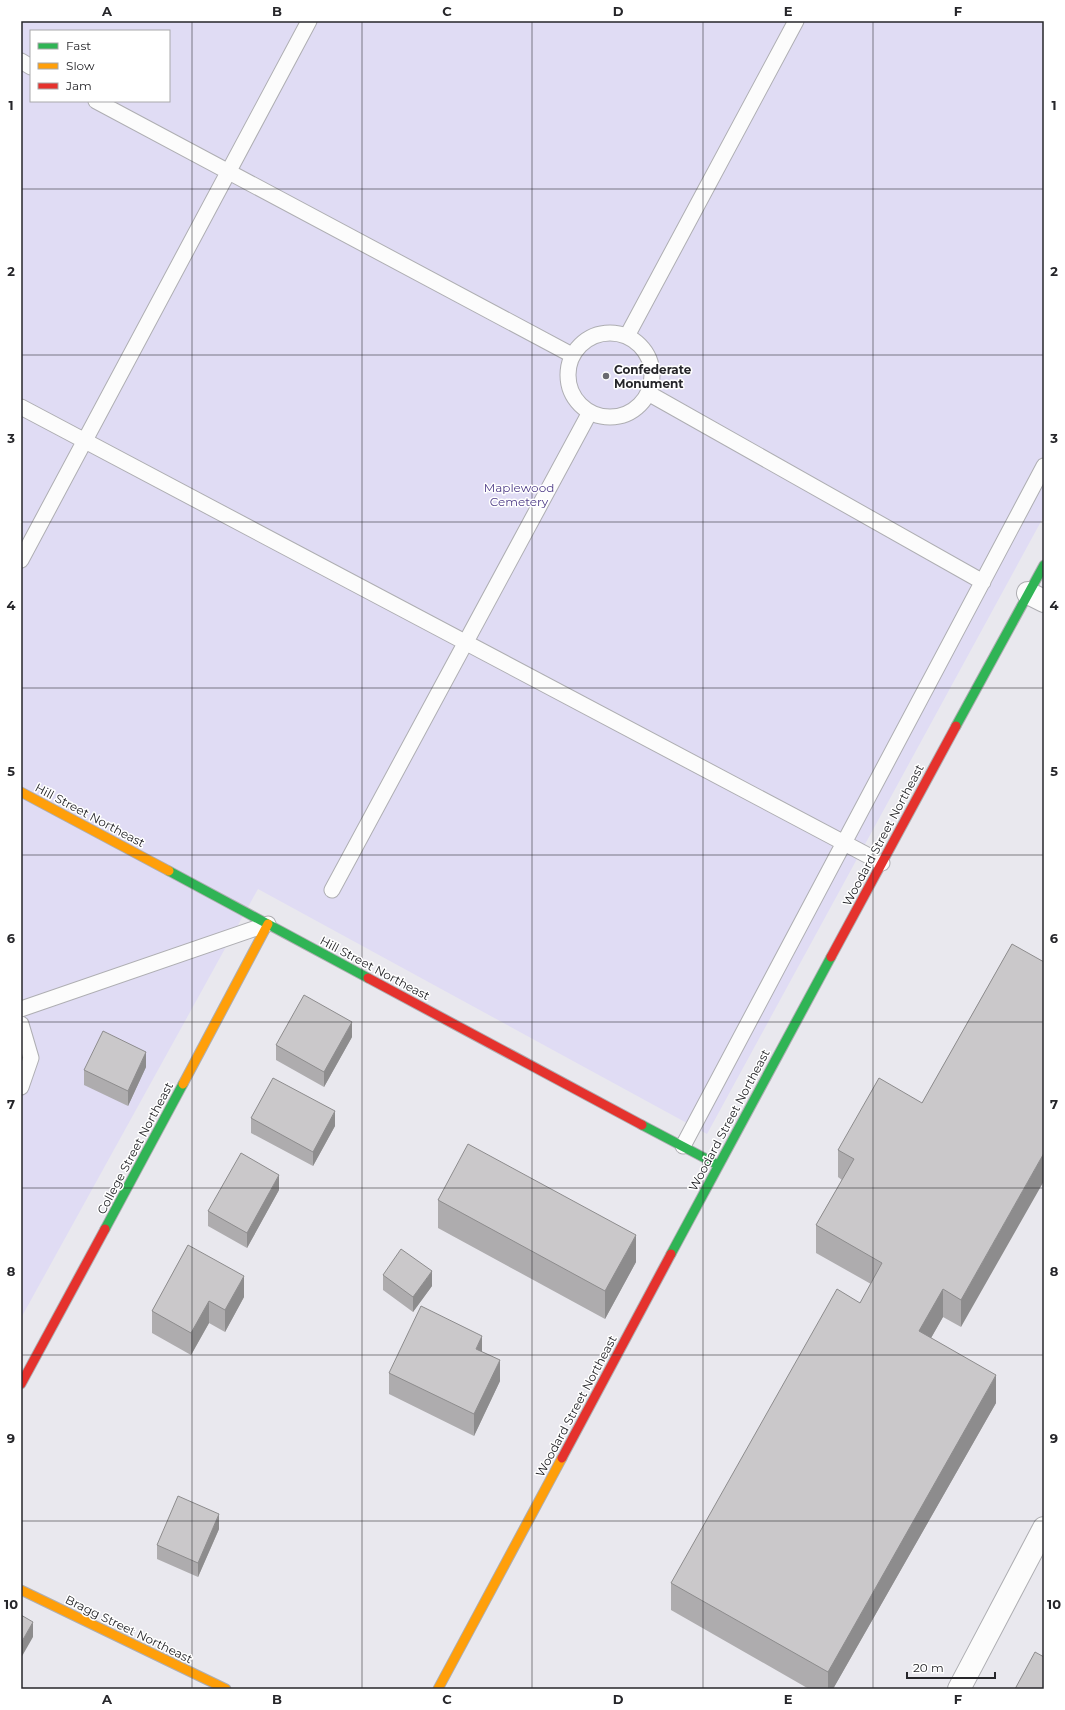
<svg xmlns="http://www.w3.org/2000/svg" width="1065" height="1710" viewBox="0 0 1065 1710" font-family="Montserrat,sans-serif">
<rect width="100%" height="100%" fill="#e9e8ee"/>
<path fill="#e0dcf4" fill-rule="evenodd" d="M21,21H1044V516L707,1134L258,889L21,1318ZM31,31H169V101H31Z"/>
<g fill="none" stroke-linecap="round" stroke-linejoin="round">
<g stroke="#aeaeb2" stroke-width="17">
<path id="lane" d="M21,61L31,67
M96,101L572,355
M568 375a42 42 0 1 1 84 0a42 42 0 1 1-84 0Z
M627,336L796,21
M648,393L983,582
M21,407L882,863
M21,560L309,21
M332,890L590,412
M21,1009L268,924
M21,1024L31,1058L21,1087
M683,1146L1044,466"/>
</g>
<g stroke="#aeaeb2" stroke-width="24">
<path id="street" d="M1028,593L1044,601
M959,1689L1044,1528"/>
</g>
<g stroke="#aeaeb2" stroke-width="11">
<path id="fast" d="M956,726L1044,565
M169,871L368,978
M642,1125L718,1165
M105,1229L183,1084
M671,1254L831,957"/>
</g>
<g stroke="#aeaeb2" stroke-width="11">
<path id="slow" d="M21,792L169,871
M183,1084L268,924
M21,1590L226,1689
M438,1689L562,1458"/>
</g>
<g stroke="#aeaeb2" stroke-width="11">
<path id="jam" d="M831,957L956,726
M368,978L642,1125
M21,1384L105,1229
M562,1458L671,1254"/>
</g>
<use href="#lane" stroke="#fcfcfc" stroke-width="15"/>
<use href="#street" stroke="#fcfcfc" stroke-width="22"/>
<use href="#fast" stroke="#30b455" stroke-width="9"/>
<use href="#slow" stroke="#ff9f0a" stroke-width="9"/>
<use href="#jam" stroke="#e5322d" stroke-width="9"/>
</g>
<path fill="#aeacae" d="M1012,944L961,1327L943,1317L931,1338L996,1403L833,1689H809L671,1610V1583L860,1303L871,1284L816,1253V1225L842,1180L838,1177V1150L922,1103Z
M352,1037L324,1087L276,1060V1045Z
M146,1067L128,1106L84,1085V1070Z
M251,1118L335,1126L313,1166L251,1133Z
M279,1190L247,1248L208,1226V1211Z
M438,1200L636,1262L605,1319L438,1228Z
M188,1245L244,1297L225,1332L209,1323L191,1355L152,1333V1311Z
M383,1275L432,1286L413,1312L383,1290Z
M482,1352L500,1381L474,1436L389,1394V1373Z
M219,1529L198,1577L157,1559V1545Z"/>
<path fill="#8d8c8d" d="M352,1022V1037L324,1087V1072Z
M146,1052V1067L128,1106V1091Z
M335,1111V1126L313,1166V1152Z
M1044,1153V1181L961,1327V1300Z
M279,1175V1190L247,1248V1233Z
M636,1235V1262L605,1319V1291Z
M432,1271V1286L413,1312V1297Z
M244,1276V1297L225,1332V1310Z
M943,1289V1317L919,1359V1331Z
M209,1301V1323L191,1355V1333Z
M482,1336V1357L476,1349Z
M500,1360V1381L474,1436V1414Z
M996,1375V1403L833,1689H828V1672Z
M219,1514V1529L198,1577V1563Z
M33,1622V1637L21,1658V1643Z"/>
<path fill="#cac8ca" stroke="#8d8c8d" d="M1012,944L1044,962V1153L961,1300L943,1289L919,1331L996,1375L828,1672L671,1583L837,1289L860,1303L882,1263L816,1225L854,1159L838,1150L879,1078L922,1103Z
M304,995L352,1022L324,1072L276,1045Z
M103,1031L146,1052L128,1091L84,1070Z
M273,1078L335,1111L313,1152L251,1118Z
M468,1144L636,1235L605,1291L438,1200Z
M241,1153L279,1175L247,1233L208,1211Z
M188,1245L244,1276L225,1310L209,1301L191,1333L152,1311Z
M401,1249L432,1271L413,1297L383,1275Z
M421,1306L482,1336L476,1349L500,1360L474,1414L389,1373Z
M178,1496L219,1514L198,1563L157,1545Z
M21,1615L33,1622L21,1643Z
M1035,1652L1044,1657V1689H1015Z"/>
<path fill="none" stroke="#26262a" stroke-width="1" stroke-opacity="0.55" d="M192,21V1689M362,21V1689M532,21V1689M703,21V1689M873,21V1689M21,189H1044M21,355H1044M21,522H1044M21,688H1044M21,855H1044M21,1022H1044M21,1188H1044M21,1355H1044M21,1521H1044"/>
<circle fill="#6a6a6f" stroke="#fff" stroke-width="1.5" cx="606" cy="376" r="4"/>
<g text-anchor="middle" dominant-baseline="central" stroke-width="3" stroke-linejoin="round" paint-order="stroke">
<g font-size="12" font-weight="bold" fill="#26262a" stroke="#fff" text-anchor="start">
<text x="614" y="369">Confederate<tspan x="614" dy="14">Monument</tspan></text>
</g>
<g font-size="12" fill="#4e3c87" stroke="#fff">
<text x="519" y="487">Maplewood<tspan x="519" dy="14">Cemetery</tspan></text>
</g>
<g font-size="12" fill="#26262a" stroke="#fff">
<text transform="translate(90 815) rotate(28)">Hill Street Northeast</text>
<text transform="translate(883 835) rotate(-62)">Woodard Street Northeast</text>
<text transform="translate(375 968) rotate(28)">Hill Street Northeast</text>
<text transform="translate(729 1120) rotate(-62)">Woodard Street Northeast</text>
<text transform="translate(135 1148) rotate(-62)">College Street Northeast</text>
<text transform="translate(576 1406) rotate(-62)">Woodard Street Northeast</text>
<text transform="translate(129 1629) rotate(26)">Bragg Street Northeast</text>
</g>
</g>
<rect width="1065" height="1710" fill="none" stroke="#ffffff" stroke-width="44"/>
<rect x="30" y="30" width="140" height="72" fill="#ffffff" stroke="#a8a8aa"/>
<rect x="38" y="43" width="20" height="6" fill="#30b455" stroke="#a8a8aa"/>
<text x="66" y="50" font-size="12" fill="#26262a">Fast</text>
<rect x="38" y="63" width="20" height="6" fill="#ff9f0a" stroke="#a8a8aa"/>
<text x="66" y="70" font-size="12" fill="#26262a">Slow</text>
<rect x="38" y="83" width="20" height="6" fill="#e5322d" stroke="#a8a8aa"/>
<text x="66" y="90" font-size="12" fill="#26262a">Jam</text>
<path d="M907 1672v6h88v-6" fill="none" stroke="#26262a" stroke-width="2"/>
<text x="913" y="1672" font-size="12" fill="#26262a" stroke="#ffffff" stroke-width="3" paint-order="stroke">20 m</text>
<rect x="22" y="22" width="1021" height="1666" fill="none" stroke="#26262a" stroke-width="1.5"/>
<g font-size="13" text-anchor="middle" font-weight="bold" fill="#26262a">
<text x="107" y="16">A</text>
<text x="277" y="16">B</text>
<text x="447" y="16">C</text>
<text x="618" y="16">D</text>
<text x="788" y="16">E</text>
<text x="958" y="16">F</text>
<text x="11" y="110">1</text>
<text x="1054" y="110">1</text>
<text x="11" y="276">2</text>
<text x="1054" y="276">2</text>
<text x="11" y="443">3</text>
<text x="1054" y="443">3</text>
<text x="11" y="610">4</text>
<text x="1054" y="610">4</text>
<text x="11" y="776">5</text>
<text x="1054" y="776">5</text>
<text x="11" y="943">6</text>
<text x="1054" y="943">6</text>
<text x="11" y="1109">7</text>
<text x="1054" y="1109">7</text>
<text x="11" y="1276">8</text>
<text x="1054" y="1276">8</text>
<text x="11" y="1443">9</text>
<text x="1054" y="1443">9</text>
<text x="11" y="1609">10</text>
<text x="1054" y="1609">10</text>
<text x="107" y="1704">A</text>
<text x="277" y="1704">B</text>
<text x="447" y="1704">C</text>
<text x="618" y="1704">D</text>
<text x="788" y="1704">E</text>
<text x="958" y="1704">F</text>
</g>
</svg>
